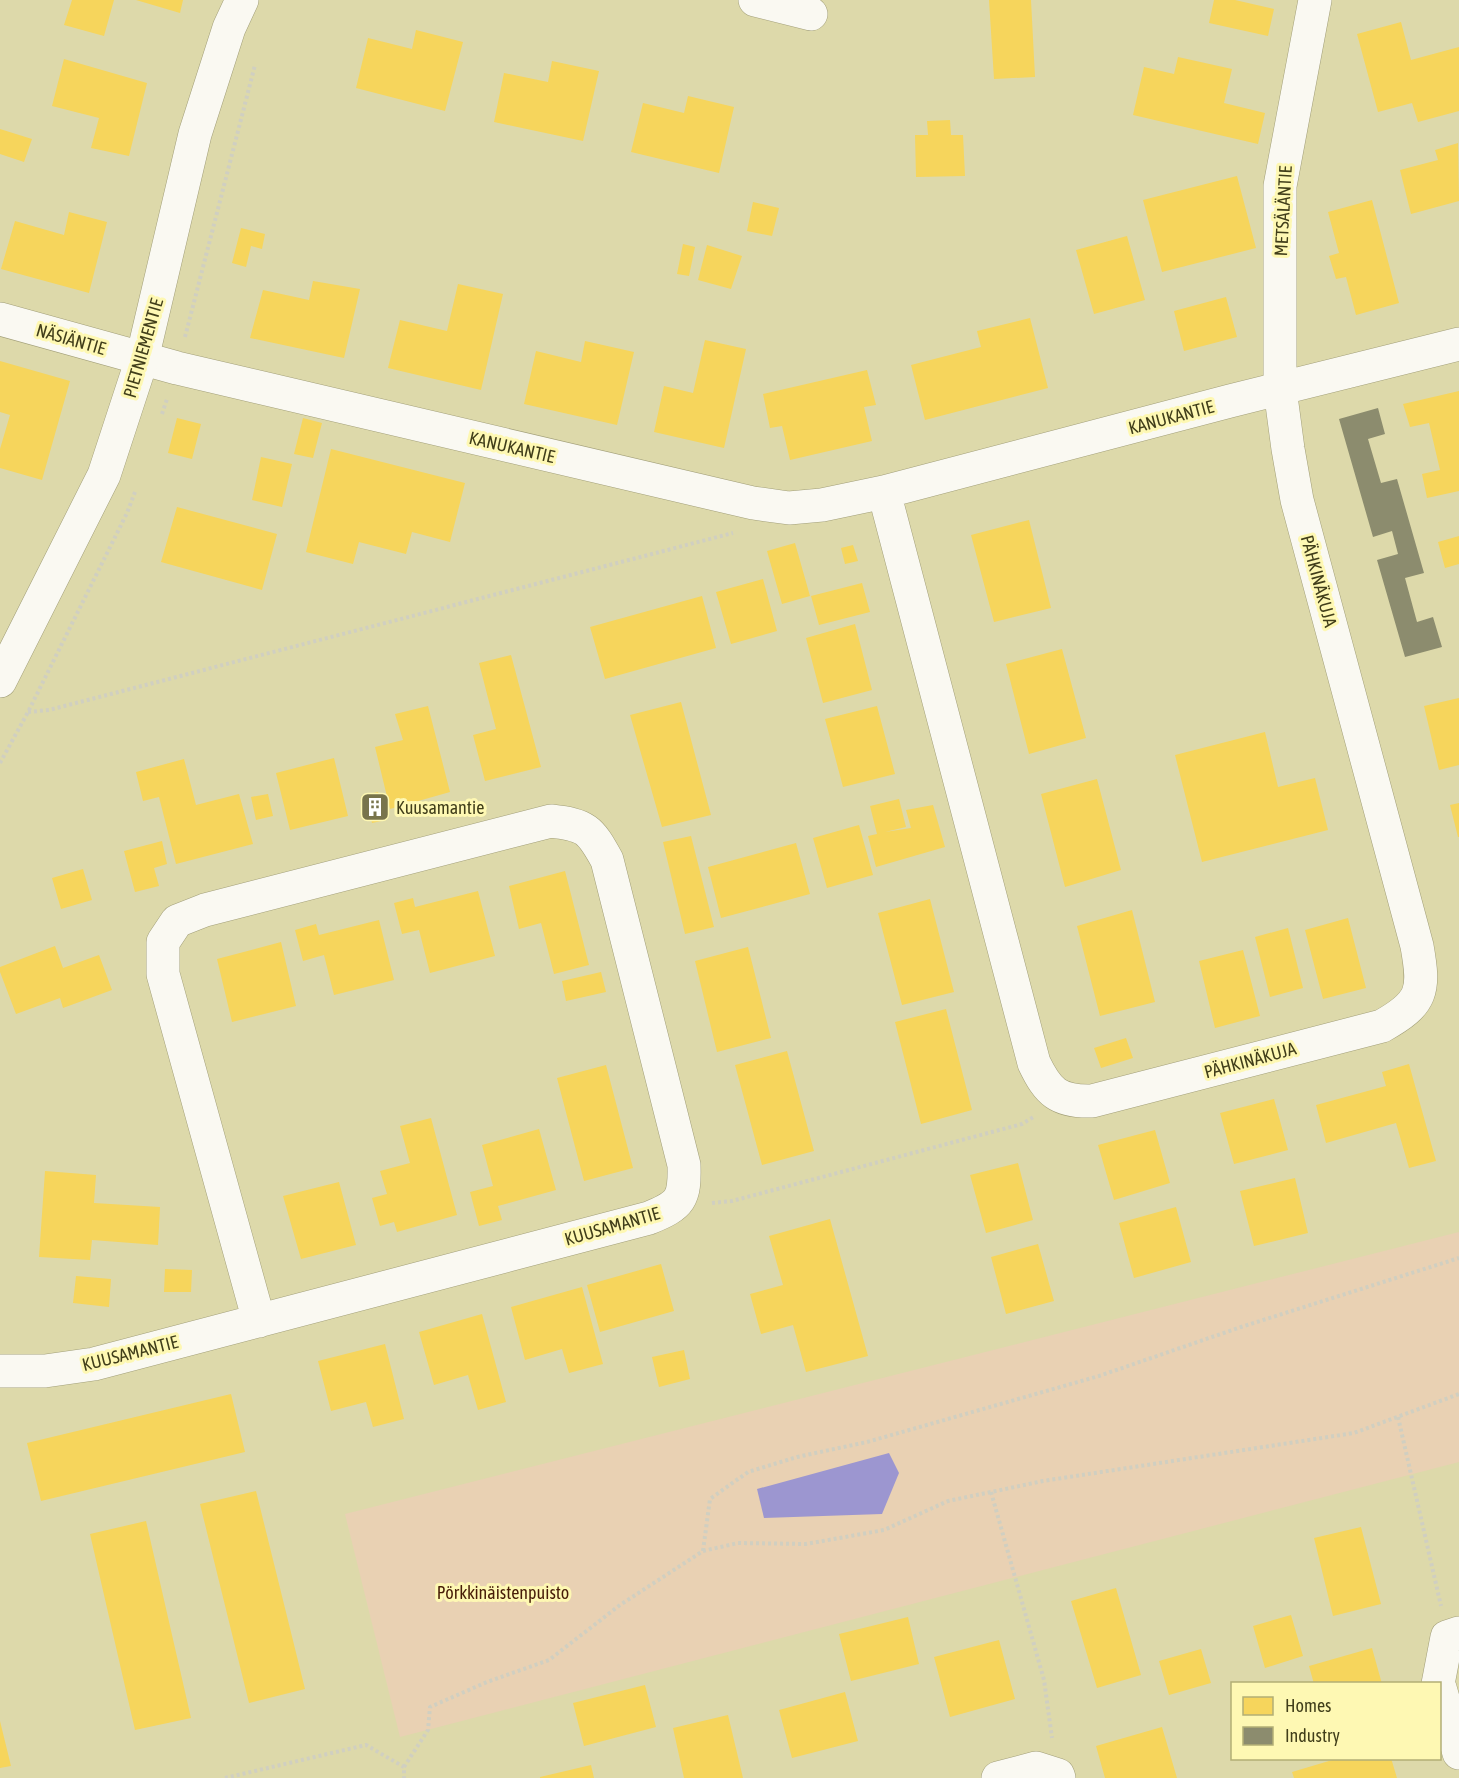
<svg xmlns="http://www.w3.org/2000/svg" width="1459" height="1778" viewBox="0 0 1459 1778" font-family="'Asap Condensed',sans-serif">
<rect width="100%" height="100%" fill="#ddd9aa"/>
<path fill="#e9d1b3" d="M1459,1232V1462L400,1737L345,1514Z"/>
<path fill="#9c96d0" d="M889,1453L899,1473L882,1514L764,1518L757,1489Z"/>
<path fill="#f6d55c" d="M72,0H114L104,36L64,25Z
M136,0H183L180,13Z
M989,0H1031L1035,77L994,79Z
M1214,0H1235L1274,9L1268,36L1209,23Z
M1401,22L1411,60L1459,47V111L1418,122L1412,103L1378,112L1357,34Z
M416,30L463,42L445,111L356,88L368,38L412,49Z
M1178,57L1232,69L1224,103L1265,113L1258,144L1133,115L1144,67L1174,74Z
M64,59L147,83L129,156L91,148L99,118L52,106Z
M552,61L599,71L583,141L494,122L504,73L548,82Z
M688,96L734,107L719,173L631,152L643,103L684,113Z
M950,120L951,135H963L965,176L916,177L915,135H928L927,121Z
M0,129L32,139L24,162L0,154Z
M1458,143L1459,201L1411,214L1400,170L1438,160L1435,150Z
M1237,176L1256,248L1162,272L1143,200Z
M1372,200L1399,303L1356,315L1346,277L1336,279L1329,256L1339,253L1328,212Z
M753,202L779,208L772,236L747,231Z
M69,212L107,222L89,293L1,269L15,221L64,235Z
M241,228L265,234L262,249L251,246L246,267L232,263Z
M1127,236L1145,300L1094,314L1076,250Z
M683,244L695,247L689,276L677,274Z
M707,245L742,256L731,289L698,280Z
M313,281L360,289L344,358L250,338L263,290L309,300Z
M458,284L503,294L481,390L388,368L400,320L447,331Z
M1226,297L1237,337L1184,351L1174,311Z
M1030,318L1048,388L925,420L911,365L981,347L977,331Z
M705,340L746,349L724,448L654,432L664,386L693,393Z
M585,341L634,352L617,425L524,404L536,351L581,362Z
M0,361L70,381L42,480L0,468V449L10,415L0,412Z
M867,370L876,405L864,407L872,441L790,460L782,426L770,428L763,394Z
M1459,391V491L1427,498L1422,474L1440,470L1429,423L1410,427L1403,404Z
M177,418L201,424L192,459L168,453Z
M303,418L322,423L313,458L294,454Z
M331,449L465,483L450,542L412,532L406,554L359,542L353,564L306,552Z
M261,457L292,464L282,507L252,500Z
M177,507L277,534L262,590L161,562Z
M1029,520L1051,608L994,622L971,535Z
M1459,536V564L1445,568L1438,542Z
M795,543L810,596L782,604L767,551Z
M853,545L858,561L845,564L841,548Z
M763,579L777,631L731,644L716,592Z
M862,583L870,612L819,625L811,596Z
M702,596L716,648L605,679L590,627Z
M855,624L872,690L823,703L806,638Z
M1062,649L1086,738L1029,754L1006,664Z
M511,655L541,767L485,781L473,735L496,729L479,663Z
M1459,698V765L1439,770L1424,706Z
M681,702L711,815L662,827L630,715Z
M428,706L450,792L390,809L375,747L403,740L395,714Z
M877,706L895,774L843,787L825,719Z
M1265,732L1278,787L1315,778L1328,830L1202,862L1175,755Z
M334,758L348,816L290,830L276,773Z
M184,759L196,805L239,794L253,844L176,864L159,797L143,801L136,772Z
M1097,779L1121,870L1065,887L1041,794Z
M378,792L386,820L372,823L365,795Z
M268,794L273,816L256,820L251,797Z
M899,799L906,827L885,832L911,828L906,810L933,805L945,847L876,867L868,836L877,834L870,806Z
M1459,803V837H1458L1450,805Z
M859,825L873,875L827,888L813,838Z
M691,836L714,927L685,934L663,842Z
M162,841L167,864L154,868L159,886L135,892L124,851Z
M796,843L810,894L721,918L708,867Z
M83,869L92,900L61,909L52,878Z
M565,871L589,965L554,974L541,923L519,929L509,886Z
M478,891L495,956L430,973L419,930L402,934L394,903L413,898L415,907Z
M930,899L954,992L902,1005L878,913Z
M1132,910L1155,1002L1100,1016L1077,926Z
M1348,918L1366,988L1323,999L1305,930Z
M379,920L394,980L334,995L324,955L303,961L295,930L316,924L319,935Z
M1288,928L1303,988L1270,997L1255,937Z
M281,942L296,1006L232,1022L217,959Z
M55,946L63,968L99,955L112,990L63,1008L60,998L16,1014L0,972V967Z
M748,947L771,1038L717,1052L695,961Z
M1243,950L1260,1016L1215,1028L1199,961Z
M601,972L606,992L566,1001L562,981Z
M946,1009L972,1110L921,1124L895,1022Z
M1126,1038L1133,1058L1101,1068L1094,1048Z
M787,1051L814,1151L762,1165L735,1065Z
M1409,1064L1436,1161L1409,1168L1396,1123L1326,1143L1316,1105L1386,1086L1382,1072Z
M606,1065L633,1168L584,1181L557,1078Z
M1274,1099L1288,1150L1234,1164L1220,1113Z
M431,1118L457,1215L397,1232L394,1222L380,1226L372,1198L387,1194L380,1171L410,1163L400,1126Z
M539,1129L556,1190L498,1206L502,1220L479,1226L470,1192L493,1186L482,1145Z
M1155,1130L1170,1183L1114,1200L1098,1145Z
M1018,1163L1033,1220L986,1233L970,1175Z
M45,1171L96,1175L94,1203L160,1207L158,1245L92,1240L90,1260L39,1257Z
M1295,1178L1308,1233L1254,1246L1240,1191Z
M339,1182L356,1245L301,1259L283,1196Z
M1176,1207L1191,1262L1134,1278L1119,1223Z
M830,1219L868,1356L806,1372L793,1325L761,1334L750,1294L783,1285L769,1236Z
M1038,1244L1054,1301L1006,1314L991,1257Z
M661,1264L674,1311L600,1332L587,1285Z
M165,1269L192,1270L191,1292H164Z
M76,1276L111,1279L109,1307L73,1303Z
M582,1287L603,1364L569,1373L562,1349L525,1360L511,1307Z
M482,1314L506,1402L478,1410L468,1375L434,1385L419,1332Z
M385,1344L404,1419L373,1427L366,1402L331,1411L318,1361Z
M684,1350L690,1379L659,1387L652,1357Z
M231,1394L245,1452L41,1501L27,1443Z
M256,1491L305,1689L249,1703L200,1504Z
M146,1521L191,1718L135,1730L90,1534Z
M1361,1527L1381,1604L1333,1616L1314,1538Z
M1116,1588L1141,1675L1097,1688L1071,1601Z
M1291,1615L1303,1656L1265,1668L1253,1626Z
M908,1617L919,1664L851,1681L839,1634Z
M999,1640L1015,1699L950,1717L934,1657Z
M1372,1648L1382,1684H1314L1309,1666Z
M1201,1649L1211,1683L1169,1695L1159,1661Z
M645,1685L656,1727L584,1746L573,1703Z
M845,1692L858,1741L792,1758L779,1710Z
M728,1715L743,1778H684L673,1728Z
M0,1721L11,1766L0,1768Z
M1162,1727L1177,1778H1105L1096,1746Z
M1339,1758H1391L1397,1778H1294L1292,1772Z
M591,1765L594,1778H540V1777Z"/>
<path fill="#8c8c6e" d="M1378,408L1385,434L1368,439L1381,483L1397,479L1424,573L1405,578L1417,622L1433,617L1442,647L1405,657L1377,560L1398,554L1392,531L1373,537L1339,419Z"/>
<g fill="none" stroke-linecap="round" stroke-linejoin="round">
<g stroke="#a29f79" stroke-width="34">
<path id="street" d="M755,0L811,14
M1315,0L1280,186V389L1288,449L1297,500L1417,946C1425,991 1423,1003 1382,1026L1092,1101C1058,1102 1048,1092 1034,1063L884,492L1230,401C1306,382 1382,363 1459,344
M0,319L177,368L753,503L789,508L822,505L884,492
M0,1371H45L94,1364L649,1218C681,1205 685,1199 684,1165L607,860C590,829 586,825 551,821L205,910L177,921L163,942V974L259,1321
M1438,1684L1447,1637L1459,1633
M1440,1688L1459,1753
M998,1778L1036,1768L1058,1775L1059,1778"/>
</g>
<g stroke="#a29f79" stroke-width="34">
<path id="secondary" d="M0,681L104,475L142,359L195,134L229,28L242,0"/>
</g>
<path stroke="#d0cfc1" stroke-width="4" stroke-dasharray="3 3" stroke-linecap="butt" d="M185,337L255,65
M162,414L167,399
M28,712L49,710L733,533
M0,763L28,712L127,513L135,492
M712,1203L732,1201L1022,1124L1035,1116
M1398,1417L1441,1606
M991,1492L1044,1680L1052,1738
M703,1551L710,1499L748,1472L797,1457L867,1442L1099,1376L1241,1327L1459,1258
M404,1767L428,1730L430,1707L487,1682L549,1660L620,1605L703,1551L738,1543L806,1544L884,1530L948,1501L991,1492L1043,1481L1354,1433L1459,1394
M225,1778L366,1745L404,1767V1778"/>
<use href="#street" stroke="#faf9f2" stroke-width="33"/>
<use href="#secondary" stroke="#faf9f2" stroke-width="33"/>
</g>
<defs>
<g id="building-square" transform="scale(1.5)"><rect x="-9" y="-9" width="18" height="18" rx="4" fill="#78744c" stroke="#fef8b3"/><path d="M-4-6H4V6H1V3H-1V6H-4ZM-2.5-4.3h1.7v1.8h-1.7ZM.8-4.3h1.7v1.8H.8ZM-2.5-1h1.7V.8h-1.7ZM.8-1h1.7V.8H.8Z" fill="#fff"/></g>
</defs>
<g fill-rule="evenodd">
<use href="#building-square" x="375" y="807"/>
</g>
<g text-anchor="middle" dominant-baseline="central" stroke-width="6" stroke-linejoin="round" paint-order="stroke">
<g font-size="18" fill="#413e1a" stroke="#fef8b3">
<text transform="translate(1283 211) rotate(-87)">METSÄLÄNTIE</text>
<text transform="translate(71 339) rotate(16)">NÄSIÄNTIE</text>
<text transform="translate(143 348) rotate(-74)">PIETNIEMENTIE</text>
<text transform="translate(1171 417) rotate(-15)">KANUKANTIE</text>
<text transform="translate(512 447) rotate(13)">KANUKANTIE</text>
<text transform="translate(1319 581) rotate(75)">PÄHKINÄKUJA</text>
<text transform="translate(1250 1060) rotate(-15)">PÄHKINÄKUJA</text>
<text transform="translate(612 1226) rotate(-16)">KUUSAMANTIE</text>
<text transform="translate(130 1353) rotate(-14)">KUUSAMANTIE</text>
</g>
<g font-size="18" fill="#413e1a" stroke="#fef8b3" text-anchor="start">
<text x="396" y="807">Kuusamantie</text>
</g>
<g font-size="18" fill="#471c08" stroke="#fef8b3">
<text x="503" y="1592">Pörkkinäistenpuisto</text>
</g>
</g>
<rect x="1231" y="1682" width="210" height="78" fill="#fef8b3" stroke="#b2ae76" stroke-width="1.5"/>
<rect x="1243" y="1697" width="30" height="18" fill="#f6d55c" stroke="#b2ae76" stroke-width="1.5"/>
<text x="1285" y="1712" font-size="18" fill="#413e1a">Homes</text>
<rect x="1243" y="1727" width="30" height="18" fill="#8c8c6e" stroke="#b2ae76" stroke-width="1.5"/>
<text x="1285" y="1742" font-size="18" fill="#413e1a">Industry</text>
</svg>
